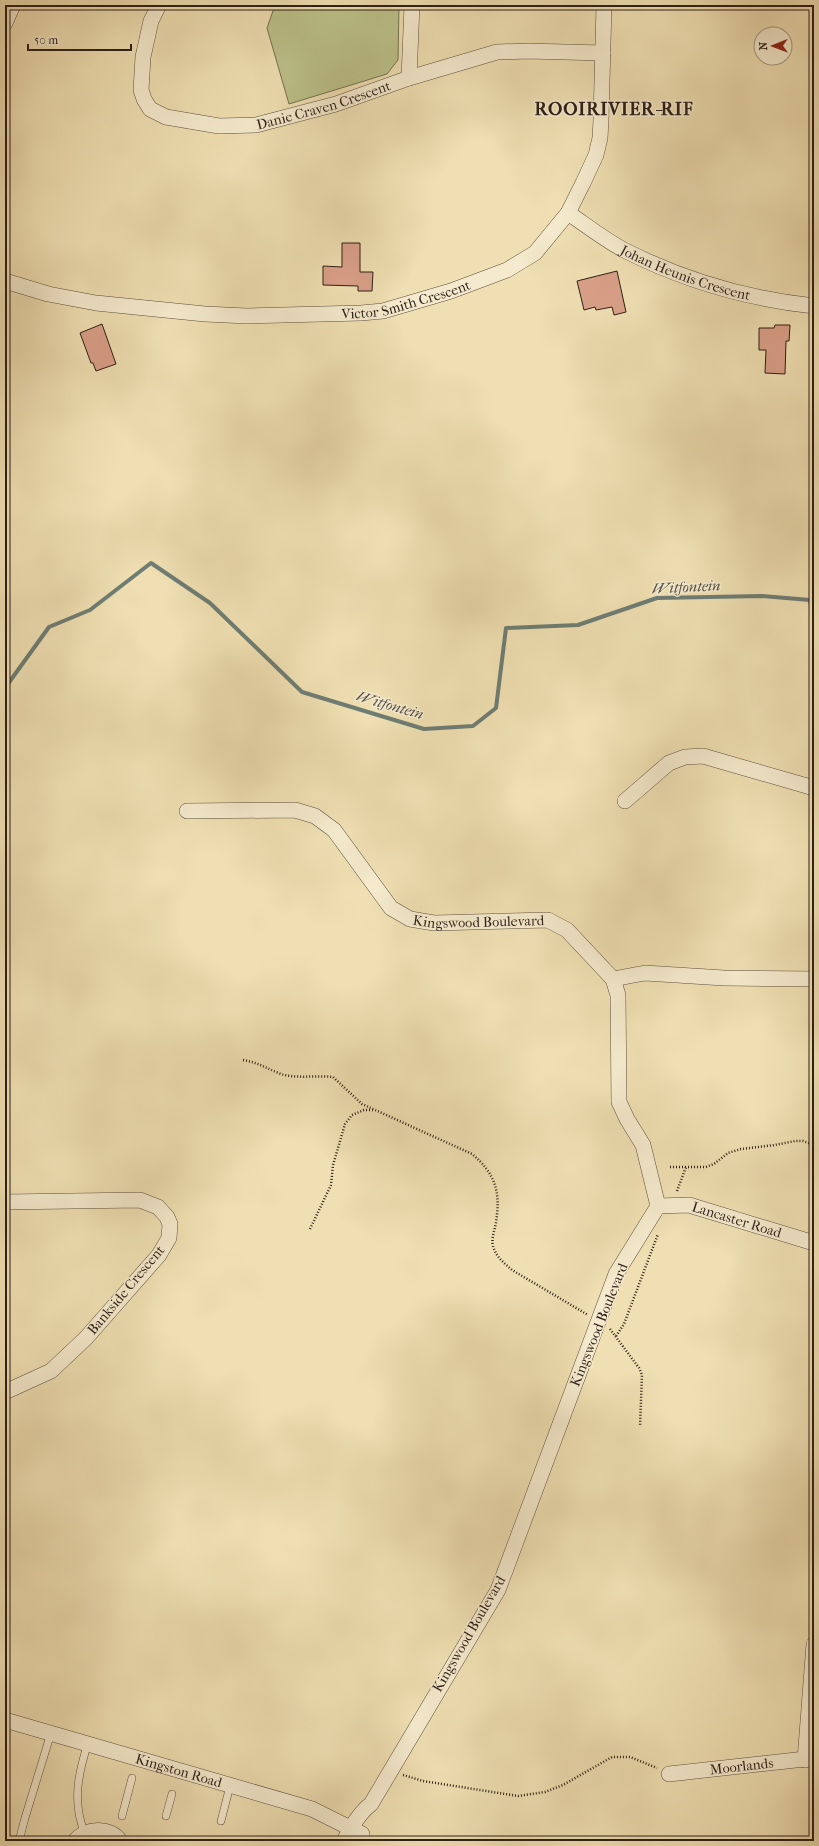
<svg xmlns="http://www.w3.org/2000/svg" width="819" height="1846" viewBox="0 0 819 1846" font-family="'IM FELL French Canon',serif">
<rect width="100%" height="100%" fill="#efdfb2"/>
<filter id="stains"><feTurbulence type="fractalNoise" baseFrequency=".005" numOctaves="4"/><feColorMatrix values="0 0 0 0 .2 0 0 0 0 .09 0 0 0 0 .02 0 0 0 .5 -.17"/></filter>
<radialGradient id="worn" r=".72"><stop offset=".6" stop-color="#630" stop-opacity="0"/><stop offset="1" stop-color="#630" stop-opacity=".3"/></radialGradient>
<path fill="#bcc189" stroke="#747051" d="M275,5H399L398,60L387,74L289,104L267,28Z"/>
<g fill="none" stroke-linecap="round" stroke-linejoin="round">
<path stroke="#6e7d74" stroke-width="4" d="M5,688L49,627L90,610L151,563L210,603L302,692L424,729L473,726L496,708L506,628L578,625L657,598L762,596L810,600L814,624"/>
</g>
<path fill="#daa089" stroke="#2d1f19" d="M342,243H360V272H373L372,291H358V286L323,285V266L342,267Z
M617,271L626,312L614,315L612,307L596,310L595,307L584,310L577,281Z
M102,324L116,364L96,371L93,363H91L80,333Z
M775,325H790L789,341H786L785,374L765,373L766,350H759V328H774Z"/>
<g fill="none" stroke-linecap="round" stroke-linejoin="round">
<g stroke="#5e4f3f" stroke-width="8">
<path id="lane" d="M122,1816L132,1778
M166,1816L172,1794
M221,1821L230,1786
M85,1834C72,1803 78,1774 88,1743
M19,1841L25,1818L51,1733"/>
</g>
<g stroke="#5e4f3f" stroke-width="16">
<g id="street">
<path id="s1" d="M159,5L151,21L143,57L141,90L144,99L150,109L166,117L219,126L256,125L336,104L409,78L497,52L528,51L603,53"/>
<path d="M5,23L13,5"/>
<path d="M409,78L412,5"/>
<path id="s2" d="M568,213C586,225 605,240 624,250C683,280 749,299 814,306"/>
<path id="s3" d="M5,281L48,294L96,303L205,314L247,316L361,313L383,311L451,291L507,270L535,253L568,213L583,183L596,155L600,138L601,120L604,5"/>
<path d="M625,801L669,763L685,757L703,756L814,788"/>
<path id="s4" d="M187,811L295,810L315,816L334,830L391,908L410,919L434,923L548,920L567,930L613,979L618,995L619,1102L627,1119L643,1145L658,1206L616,1274L498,1590L371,1804C359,1813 351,1827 344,1841"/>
<path d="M613,979L645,973L724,978L814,979"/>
<path d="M5,1202L140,1200L158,1207L167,1217L170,1224L169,1238L159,1255L86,1338L51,1371L5,1392"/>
<path id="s5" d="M658,1206L689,1205L814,1243"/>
<path id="s6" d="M5,1720L312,1809L362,1834"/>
<path d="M805,1760L814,1644"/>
<path id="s7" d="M669,1774L814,1758"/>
<path d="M75,1841C85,1828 110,1826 120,1841"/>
</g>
</g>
<path stroke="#2d1f19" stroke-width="2.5" stroke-dasharray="1 2" stroke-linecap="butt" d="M243,1060C257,1062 268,1069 281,1074C297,1079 316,1075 333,1077L362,1104L472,1154C495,1173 501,1192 496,1222C495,1230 491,1238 493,1246C496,1257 504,1263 512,1270L588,1315
M670,1167H706L714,1164L728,1153L741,1149L775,1145L795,1141H803L814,1145
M677,1191L686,1167
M310,1229L331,1185L333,1165L345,1124L352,1115L364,1110H375
M610,1329L639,1368L642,1375L640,1426
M616,1336L624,1324L658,1234
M403,1775L423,1781L518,1796L545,1792L563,1785L612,1757H630L657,1768"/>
<use href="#lane" stroke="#f5eacd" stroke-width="7"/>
<use href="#street" stroke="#f5eacd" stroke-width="15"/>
</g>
<g text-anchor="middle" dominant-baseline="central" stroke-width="3" stroke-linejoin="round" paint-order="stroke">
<g font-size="14" fill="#2d1f19" stroke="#f5eacd">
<text stroke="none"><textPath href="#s1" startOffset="288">Danie Craven Crescent</textPath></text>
<text stroke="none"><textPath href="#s2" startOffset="133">Johan Heunis Crescent</textPath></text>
<text stroke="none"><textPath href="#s3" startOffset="406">Victor Smith Crescent</textPath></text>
<text stroke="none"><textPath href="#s4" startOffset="340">Kingswood Boulevard</textPath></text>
<text stroke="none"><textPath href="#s5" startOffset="81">Lancaster Road</textPath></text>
<text transform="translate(126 1290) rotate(-50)">Bankside Crescent</text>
<text transform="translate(599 1325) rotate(-68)">Kingswood Boulevard</text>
<text transform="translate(469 1634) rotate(-60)">Kingswood Boulevard</text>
<text stroke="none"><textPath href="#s7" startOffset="73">Moorlands</textPath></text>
<text stroke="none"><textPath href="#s6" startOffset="181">Kingston Road</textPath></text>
</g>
<g font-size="15" font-style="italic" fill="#4e4e47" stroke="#f5eacd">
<text transform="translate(686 587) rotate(-3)">Witfontein</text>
<text transform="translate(390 705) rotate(16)">Witfontein</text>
</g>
<g font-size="18" font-weight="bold" letter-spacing="1" fill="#2d1f19" stroke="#f5eacd">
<text x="614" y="109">ROOIRIVIER-RIF</text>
</g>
</g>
<rect width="819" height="1846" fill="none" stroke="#efdfb2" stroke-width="20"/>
<rect x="6" y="6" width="807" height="1834" fill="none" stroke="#2d1f19" stroke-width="2"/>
<rect x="10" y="10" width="799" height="1826" fill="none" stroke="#2d1f19"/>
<g transform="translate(773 46) rotate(269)"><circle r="19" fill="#f5eacd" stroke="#a59985"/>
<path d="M0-3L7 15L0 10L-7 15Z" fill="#8f2418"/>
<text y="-6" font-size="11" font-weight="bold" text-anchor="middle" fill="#2d1f19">N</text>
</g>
<path d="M28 44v6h103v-6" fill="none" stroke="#2d1f19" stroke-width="2"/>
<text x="34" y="44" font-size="12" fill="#2d1f19" stroke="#f5eacd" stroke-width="3" paint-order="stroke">50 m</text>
<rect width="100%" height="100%" filter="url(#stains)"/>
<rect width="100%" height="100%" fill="url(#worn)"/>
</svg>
